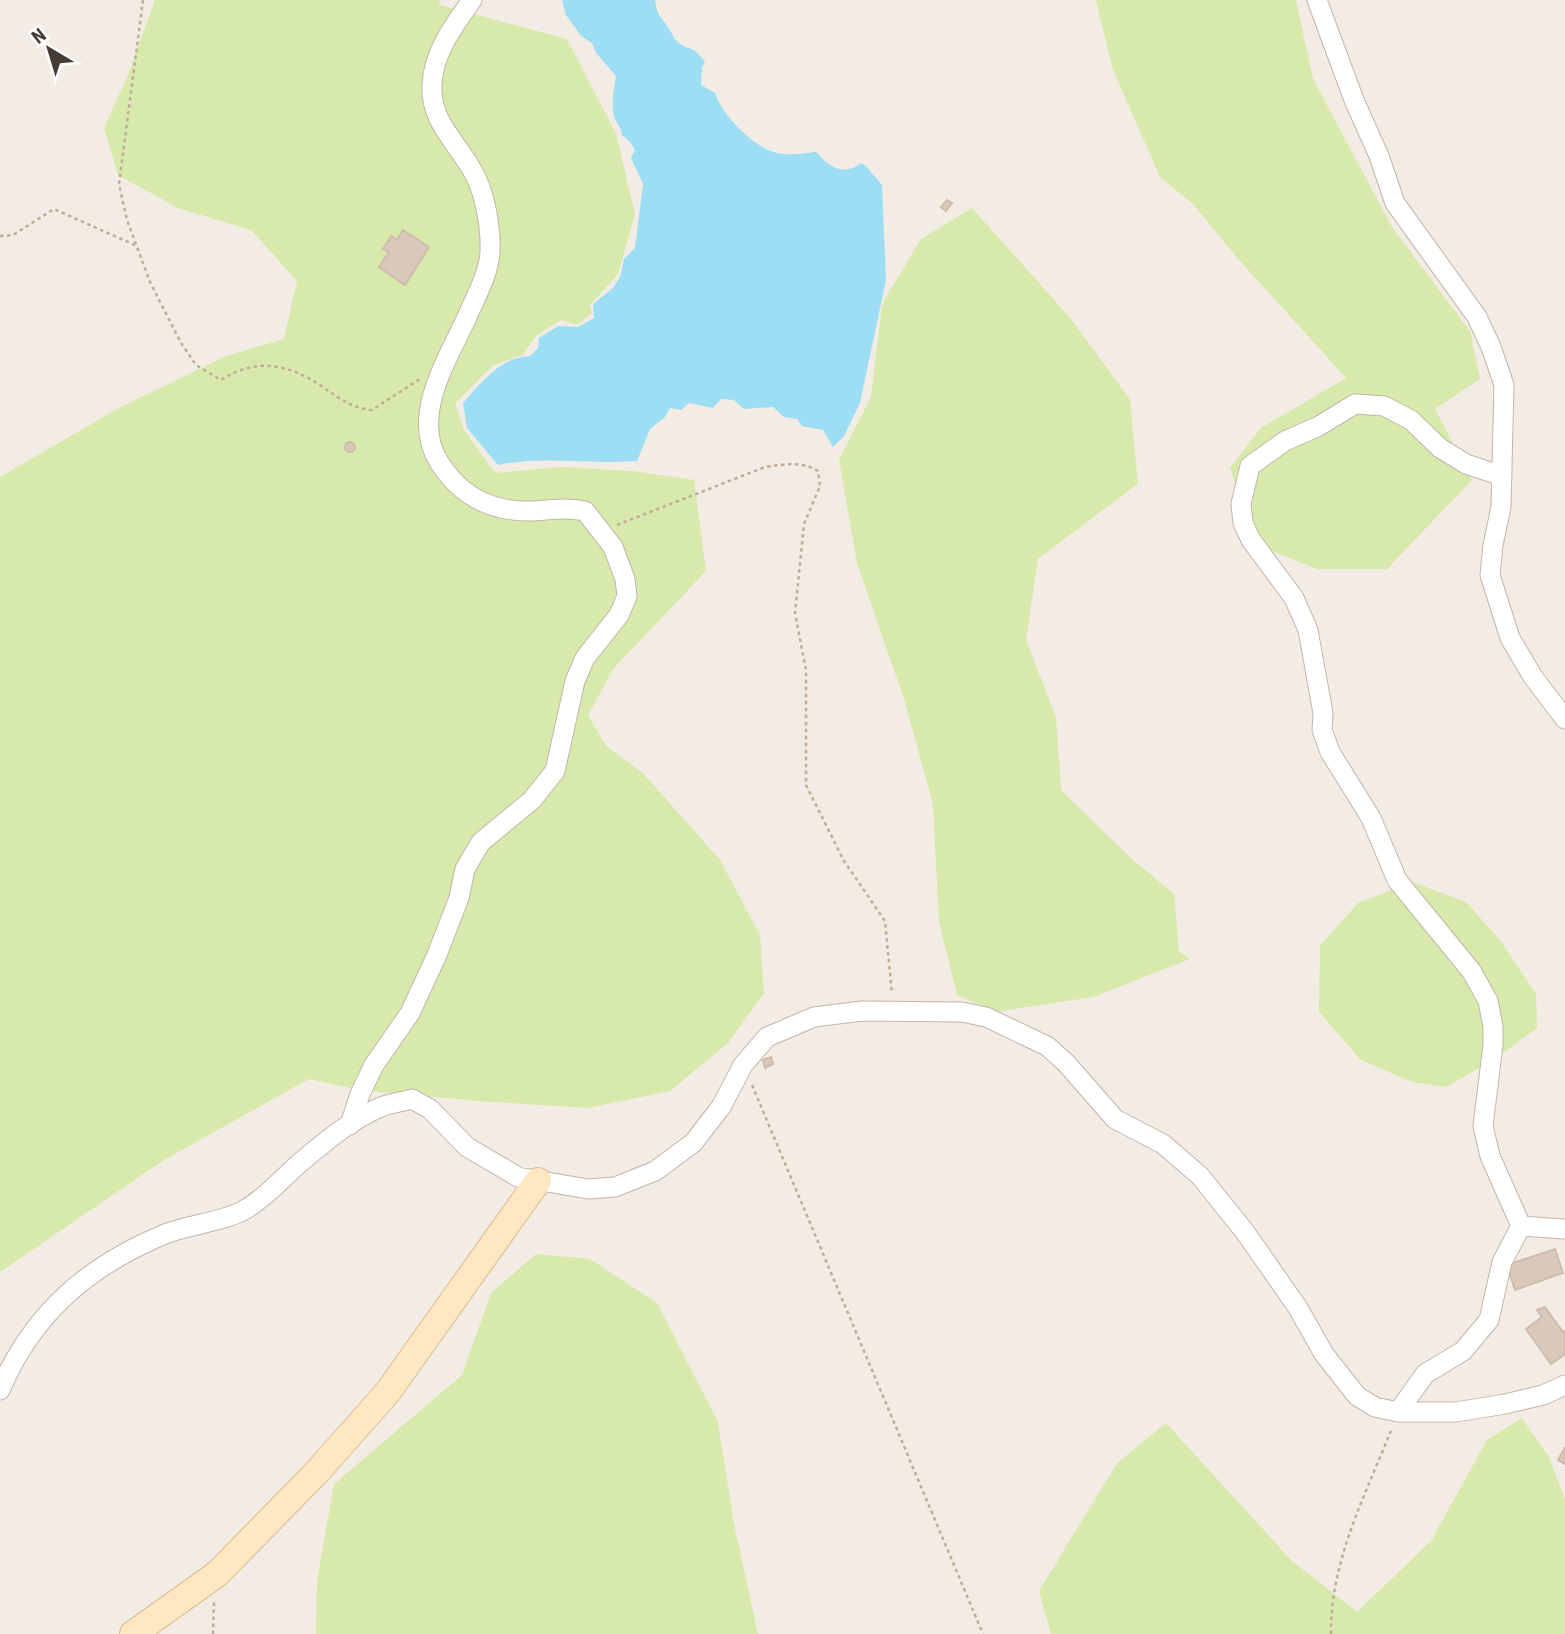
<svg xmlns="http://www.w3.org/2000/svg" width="1565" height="1634" viewBox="0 0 1565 1634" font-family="'Roboto Condensed',sans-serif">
<rect width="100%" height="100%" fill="#f3ece4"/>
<path fill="#d7eaab" d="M155,0H439L440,5L567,39L616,134L635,214L618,274L590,305L592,313L577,325L561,320L537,335L522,355L492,366L455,404L464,430L495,473L562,467L633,471L694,480L706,571L614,668L588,715L606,746L643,773L720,860L760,935L764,993L728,1043L670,1091L588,1108L478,1101L360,1090L309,1079L164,1160L0,1272V477L117,409L226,356L284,339L297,281L251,230L178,208L118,175L104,128L128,75Z
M1096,0H1296L1313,79L1392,227L1470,331L1480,379L1435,409L1472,480L1387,569H1317L1254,544L1230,468L1261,428L1346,378L1240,261L1192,203L1160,177L1113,70Z
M972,208L1072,320L1130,400L1138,484L1038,559L1026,640L1056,717L1061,790L1133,860L1174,894L1179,951L1190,959L1094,997L995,1012L957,995L939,922L933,804L904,699L857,563L839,460L871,397L882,304L921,239Z
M1412,882L1466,902L1500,940L1536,994L1537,1028L1495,1059L1446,1087L1412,1082L1361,1060L1319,1012L1320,946L1358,903Z
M536,1254L590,1259L657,1303L718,1422L734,1524L758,1634H316L317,1581L334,1484L462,1375L491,1293Z
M1522,1418L1549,1457L1565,1499V1634H1051L1039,1591L1117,1463L1166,1423L1292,1561L1357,1612L1431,1541L1487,1440Z"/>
<path fill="#9ddef4" d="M562,0H655C658,20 661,15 669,29C673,34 673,39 679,43C692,52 693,45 705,62L702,67L701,85L715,93C722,115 754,148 777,153C789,156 804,153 816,152C830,167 842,177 861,163L866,166L882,185L886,280L860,403L844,436L833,447L823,430L802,426L797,419L784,417L773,407L744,409L734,400L721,399L713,408L689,403L681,410L670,408L665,417L650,429L637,461C589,465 545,455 498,465L467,428L463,403C481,383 500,357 530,356L538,348L539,338L558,326L578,327L594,318L593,304L613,288L620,277L624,259L635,248L643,184L631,158L635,150L630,142L622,135C621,127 618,126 615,119C610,106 614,89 616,76L596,53L592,43L581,36L566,15Z"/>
<path fill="#d8c9bc" stroke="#d0bcac" stroke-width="2" d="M947,200L952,203L946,211L941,207Z
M403,230L429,247L405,285L379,267L389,252L383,249L388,241L391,236L397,240Z
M345 447a5 5 0 1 1 10 0a5 5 0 1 1-10 0Z
M771,1057L773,1064L765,1068L763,1060Z
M1555,1249L1563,1273L1515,1290L1507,1265Z
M1545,1307L1563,1332L1565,1331V1354L1551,1364L1526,1329L1542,1317L1537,1310Z
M1565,1447V1464L1558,1460Z"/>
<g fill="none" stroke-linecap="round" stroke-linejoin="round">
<g stroke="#c2b5aa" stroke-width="21">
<path id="street" d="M1317,0L1354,100L1379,156L1395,203L1477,317L1491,347L1504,385L1501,507L1493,545L1490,575L1510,638L1533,677L1565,719
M1502,476L1466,464L1440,448L1411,420L1384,406L1355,404L1319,426L1285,441L1250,466L1241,504L1243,523L1251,540L1294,598L1308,630L1323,713L1322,730L1330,752L1371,818L1397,880L1472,972L1488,1001L1493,1027V1045L1483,1126L1490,1156L1521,1226
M350,1125L360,1094L374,1065L410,1013L436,957L459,898L465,869L481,842L532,800L555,771L575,681L585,658L619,615L627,596L625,579L613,547L585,511C563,507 554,510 532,511C491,512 461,497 439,462C410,416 448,359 467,317C475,298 489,274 490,252C491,227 485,191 472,170C456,141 430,121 432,85C433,53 454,25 472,0
M1521,1226L1565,1229
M0,1390C33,1313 88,1266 165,1234C190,1224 224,1222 246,1209C268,1196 283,1177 302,1161C326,1141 352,1119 381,1107C390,1103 402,1102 412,1099L430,1109L467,1147L518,1177L588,1189L615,1187L655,1171L693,1143L721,1107L743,1065L767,1037L814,1017L862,1011L962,1012L986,1017L1047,1046L1066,1063L1115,1119L1163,1144L1200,1176L1245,1232L1298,1308L1324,1354L1357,1396L1375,1407L1398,1412H1456L1505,1404L1543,1395L1565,1385
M1398,1412L1425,1374L1463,1351L1489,1320L1502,1262L1521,1226"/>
</g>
<g stroke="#d9bc93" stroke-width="28">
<path id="secondary" d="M133,1634L217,1574L316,1473L387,1393L538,1181"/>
</g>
<path stroke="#c1ac97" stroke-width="2.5" stroke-dasharray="3.5 3.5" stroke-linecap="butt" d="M143,0L119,184L127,220L150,282L181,343L196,365L221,380C257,357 289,364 323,387C340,399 352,408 372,410L420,379
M0,236L13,235L54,209L137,246
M617,525L765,467C784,464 801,461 818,471L820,486L804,524L795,613L806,670V785L844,861L885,921L892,994
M752,1085L983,1634
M213,1634L214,1602
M1331,1634C1330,1561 1366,1494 1392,1428"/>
<use href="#street" stroke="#fff" stroke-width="19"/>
<use href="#secondary" stroke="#ffe7c2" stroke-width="26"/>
</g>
<g transform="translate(49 49) rotate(322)" stroke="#ffffff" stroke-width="5" paint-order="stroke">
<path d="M0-5L12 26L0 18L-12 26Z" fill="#463c34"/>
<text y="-10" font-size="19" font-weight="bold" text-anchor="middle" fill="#463c34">N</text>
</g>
</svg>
